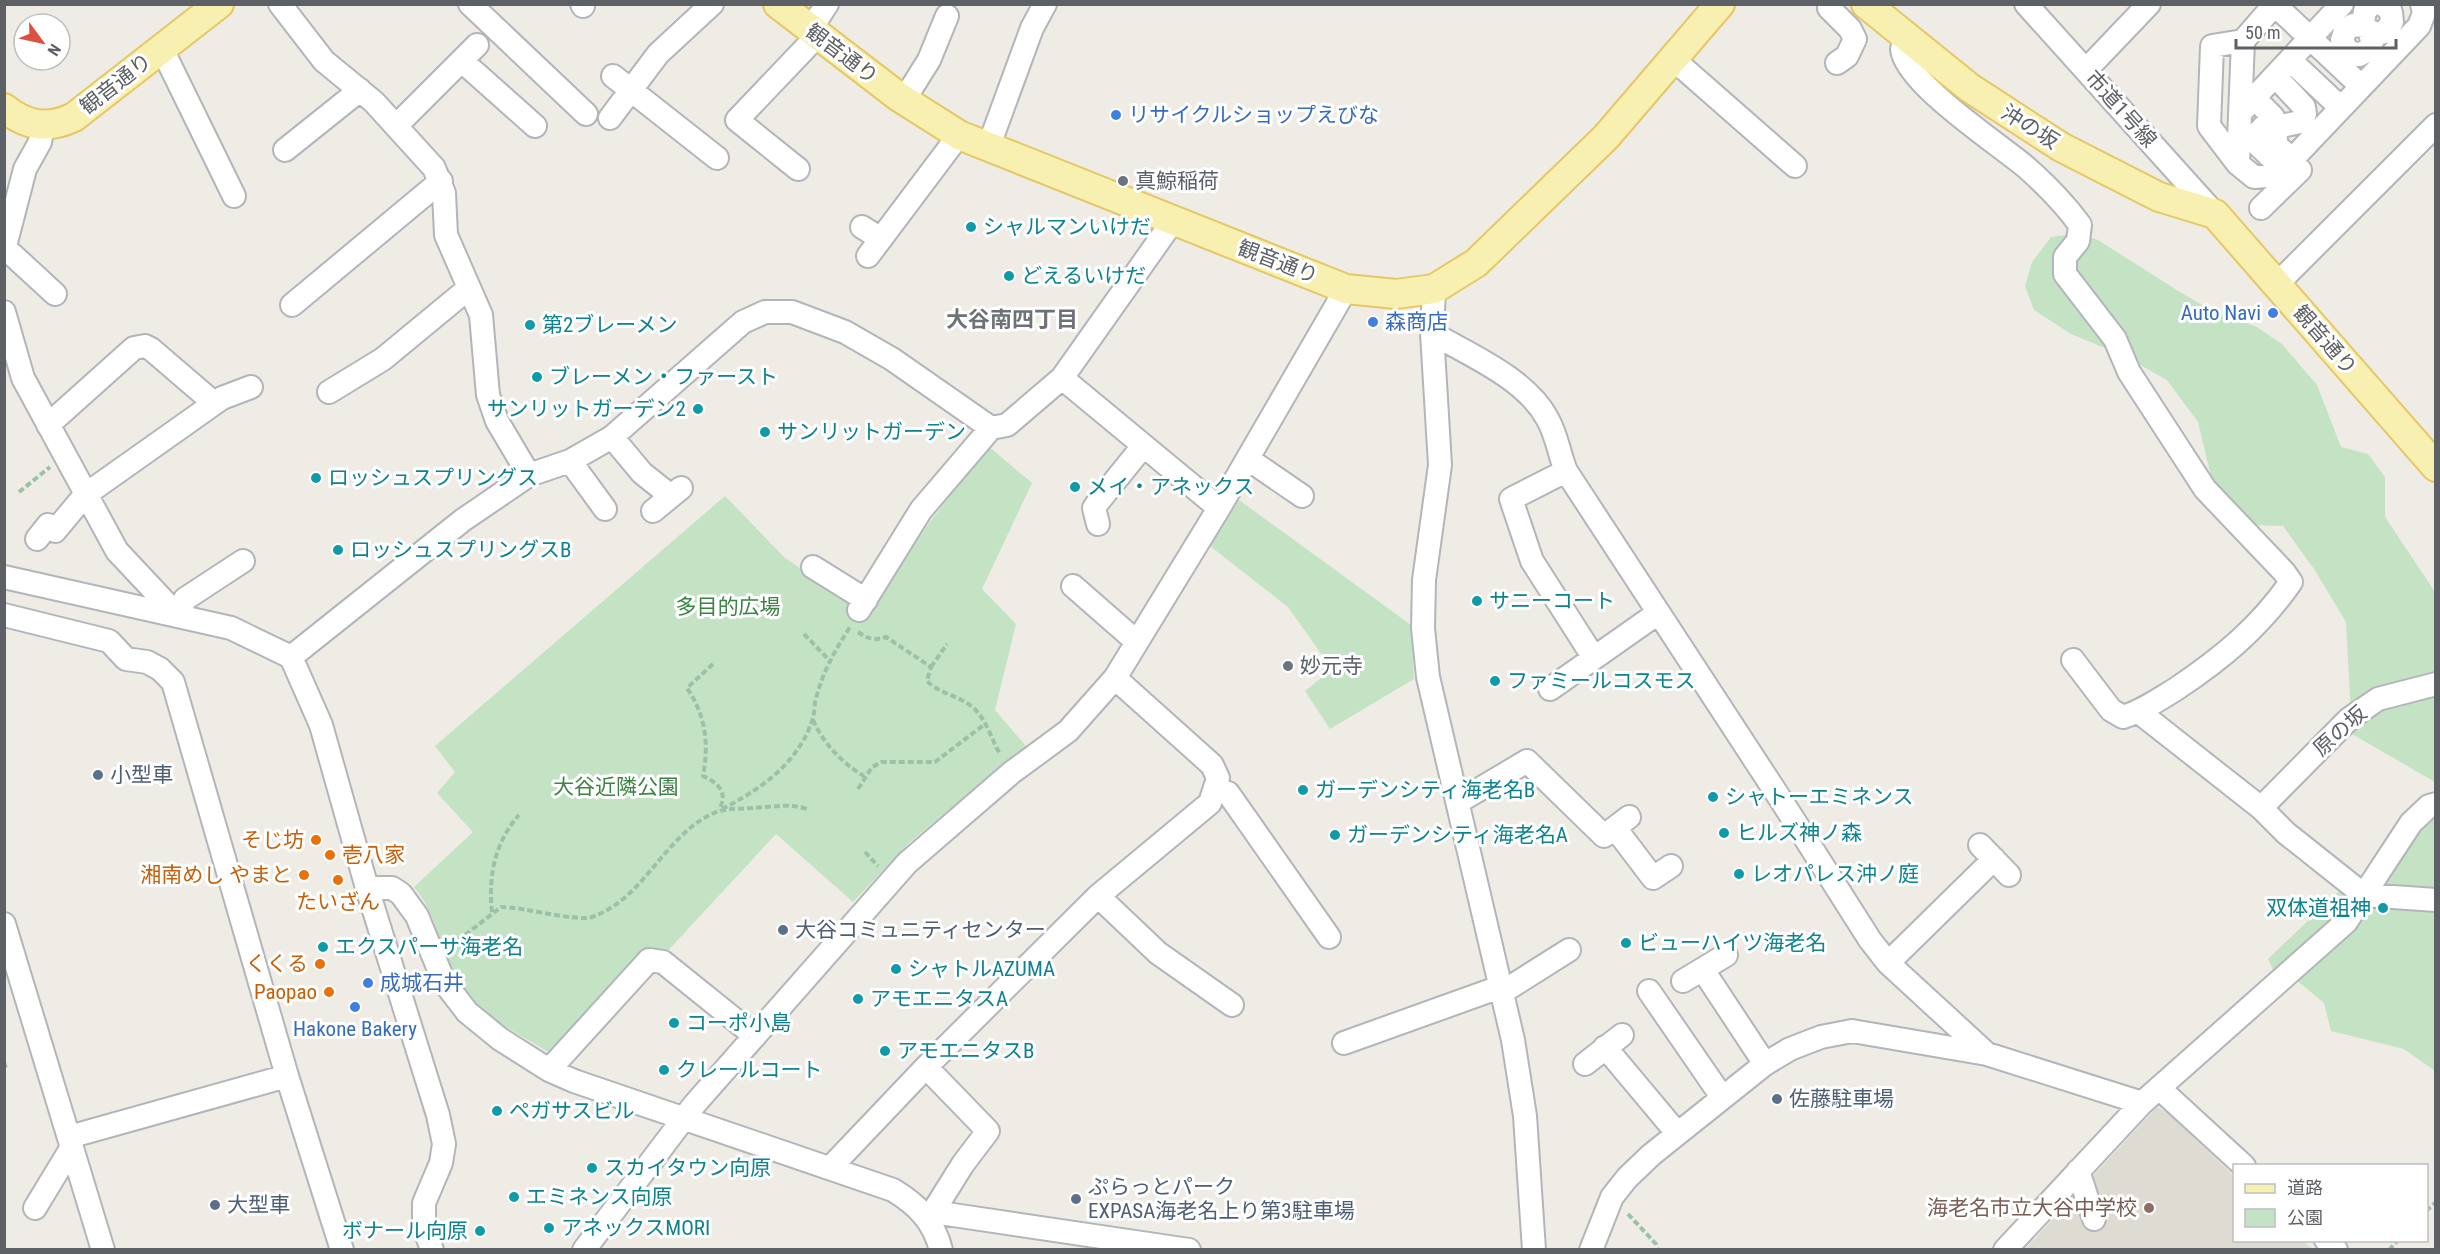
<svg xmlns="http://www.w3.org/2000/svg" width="2440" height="1254" viewBox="0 0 2440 1254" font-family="'Roboto Condensed','Noto Sans JP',sans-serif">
<rect width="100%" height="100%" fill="#eeece5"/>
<path fill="#dedbd3" d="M2157,1107L2168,1113L2234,1176V1240L2303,1241L2313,1249L2024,1250Z"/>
<path fill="#c4e3c5" d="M2078,233L2098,240L2172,287L2207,308L2257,327L2282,344L2317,385L2341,447L2368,454L2385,477V517L2435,592V782L2352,734L2346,622L2314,569L2283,526L2251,525L2213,485L2198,422L2167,380L2124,356L2071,334L2034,310L2025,286L2032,262L2051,237Z
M987,445L1032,483L982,589L1016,624L995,710L1026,746L910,842L853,902L776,834L663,956L552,1054C516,1033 473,1012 453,974C438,943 437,915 414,887L473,832L437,793L455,772L435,746L725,496L784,557L853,605L907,553Z
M1239,500L1411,625L1414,679L1330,729L1305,691L1332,669L1288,607L1210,546Z
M2435,814V1071L2404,1049L2331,1031L2324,1003L2294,978L2274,971L2268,959L2338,892L2382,883L2411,837Z"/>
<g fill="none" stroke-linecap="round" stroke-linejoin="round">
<g stroke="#b2b5b9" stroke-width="26">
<path id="minor" d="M280,4L324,61L374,102L434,168L444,193L446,235L481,315L488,395L497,421L529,475
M470,4L586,114
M582,4L583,6
M1830,4L1829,8L1850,29L1855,39L1847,56L1837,63
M2026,4L2215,214
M2275,4L2243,41L2212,46L2209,126L2238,164L2254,177L2277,175L2283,169L2419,26L2424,13L2422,4
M2372,4L2365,11L2363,22C2367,32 2375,35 2385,32L2392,22L2391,12L2383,4
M2275,5L2361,86
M2365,26L2353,25L2345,31L2342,40L2347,51L2359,55L2370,49L2372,42L2370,32
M810,30L827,4
M1909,39L1902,49C1905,83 1999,144 2027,168C2046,185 2065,204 2080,225L2078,241L2065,257V274L2115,339L2129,372L2205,489L2284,572L2291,582C2259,628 2221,659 2176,689C2158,700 2142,711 2123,717L2111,710L2073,660
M162,49L234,196
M1673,59L1795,166
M2290,60L2341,108
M462,61L535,126
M2086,70L2149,4
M613,76L717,158
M2275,76L2304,107L2305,114L2300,122L2281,126L2275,134L2277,146L2292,159
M2254,98L2273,117L2252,139L2281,167
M904,100L929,60L947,16
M2241,112L2342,4
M610,118L658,54L712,4
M397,125L477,45
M988,148L1032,28L1045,4
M285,150L360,90
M2238,164L2243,41
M798,169L737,120L817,36
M2261,208L2300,170
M862,227L881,239
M5,248L55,294
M4,250L25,169L40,142L43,126
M868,256L959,135
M2278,287L2286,275L2436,125
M1434,289L1432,333L1440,465L1424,580L1423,628L1428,677L1513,1040L1525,1116L1534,1250
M292,305L441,181
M4,312L23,378L117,551L178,616
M1432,333C1471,356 1525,378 1547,418C1557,435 1559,454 1566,471L1781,800L1870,940L1888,963L1987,1054
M1062,378L1219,508
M329,392L383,359L469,288
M48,425L134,348L145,346L151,349L214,403
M612,437L642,473L671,496
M1248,459L1302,496
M570,461L605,509
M1566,471L1511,499L1532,561L1594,658
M653,511L681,488
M1098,524L1094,508L1098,502L1143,446
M37,539L48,525L55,531L85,495L222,398L251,387
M813,567L866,600
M4,577L231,628L291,657L321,725L367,888L438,1115L444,1144L441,1163L424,1203V1227L432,1250
M1073,586L1137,642
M859,610L921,510L991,428
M4,615L109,641L126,659L147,662L160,669L173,682L287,1076L342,1250
M178,616L185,599L243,561
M291,657L463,520L529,475L570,461L612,437L743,322L765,312H792L845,332L892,359L991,428L1007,425L1062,378L1173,221
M1550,689L1658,613
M2139,712L2261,808L2286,833L2364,895L2436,900
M1216,790L1228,793L1329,937
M1458,802L1527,761L1604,836L1629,817
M2261,808L2349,719L2378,699L2436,684
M1615,828L1653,878L1671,866
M1980,845L2009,875
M367,888H392L401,894L417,916L444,982L467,1012L500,1039L549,1070L574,1081L893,1190C918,1205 934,1222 941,1250
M1098,896L1158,953L1232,1005
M4,924L103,1250
M1888,963L1994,859
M1703,970L1765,1064
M1683,981L1726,955
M1649,991L1722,1097
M1501,993L1569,950
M1344,1043L1500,987
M1605,1047L1677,1133
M1585,1064L1622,1035
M549,1070L649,960L663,962L755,1036
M2159,1088L2244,1166
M69,1137L287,1076
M830,1168L926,1067L1098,896L1210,803L1218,778L1212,765L1115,678
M2078,1171L2094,1219
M35,1208L72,1147
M933,1212L1189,1250
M924,1214L933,1212L963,1164L988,1131L926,1067
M2326,1240L2336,1250
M584,1250L694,1105L907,863L1011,773L1068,731L1115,678L1219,508L1346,289
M1591,1250L1612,1197L1627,1178L1651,1155L1765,1064L1790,1049L1821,1037L1852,1031L1987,1054L2142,1103
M2005,1250L2142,1103L2346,922L2411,823L2429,806L2436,804"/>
</g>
<g stroke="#e6c766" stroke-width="32">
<path id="major" d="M778,4L899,97L959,135L1346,289L1396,294L1434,289L1476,263L1606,137L1720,4
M1866,4L1970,88L2061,147L2159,197L2215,214L2436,467
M4,108C27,126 47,130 74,117L219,4"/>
</g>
<path stroke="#9cc1a8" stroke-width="4" stroke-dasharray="6 3" stroke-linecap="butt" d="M19,492L50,467
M858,632C868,639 874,641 886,637L931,667L927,681C940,694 957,695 971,706C986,717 991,739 1000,754
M804,634L829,660
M713,664L687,688C706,716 709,744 703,776C720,784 728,793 719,810
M931,667L947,644
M813,720C823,743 843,764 864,776
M858,789L872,767L882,762H935L985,724
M722,809C760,790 798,763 812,721C815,713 814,705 816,698C823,672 835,650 850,627
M865,852L878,866
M492,912C488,876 495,842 519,815
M451,946L501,907C524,907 576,922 592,917C645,899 664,834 716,812C727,808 742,809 753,808C771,807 789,803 807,809
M4,1066L7,1065
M2426,1211L2436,1202
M1628,1214L1656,1244L1658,1250
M2389,1250L2398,1240"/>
<use href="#minor" stroke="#fff" stroke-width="22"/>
<use href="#major" stroke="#f8f0b0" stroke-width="28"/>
</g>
<g fill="#3f7fe0" stroke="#fff" stroke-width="2">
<circle cx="1116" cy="115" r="6"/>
<circle cx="2273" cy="313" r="6"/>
<circle cx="1373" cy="322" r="6"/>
<circle cx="368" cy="983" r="6"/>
<circle cx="355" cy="1007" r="6"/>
</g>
<g fill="#6b7280" stroke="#fff" stroke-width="2">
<circle cx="1123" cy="181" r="6"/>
<circle cx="1288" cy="666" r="6"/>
</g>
<g fill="#0f9aa8" stroke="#fff" stroke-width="2">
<circle cx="971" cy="227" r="6"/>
<circle cx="1009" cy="276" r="6"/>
<circle cx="530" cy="325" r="6"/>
<circle cx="537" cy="377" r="6"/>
<circle cx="698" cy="409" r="6"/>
<circle cx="765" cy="432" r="6"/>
<circle cx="316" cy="478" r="6"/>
<circle cx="1075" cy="487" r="6"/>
<circle cx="338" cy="550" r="6"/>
<circle cx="1477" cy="601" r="6"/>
<circle cx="1495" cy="681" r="6"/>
<circle cx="1303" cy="790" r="6"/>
<circle cx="1713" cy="797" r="6"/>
<circle cx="1724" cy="833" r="6"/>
<circle cx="1335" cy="835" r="6"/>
<circle cx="1739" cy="874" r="6"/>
<circle cx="2383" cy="908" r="6"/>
<circle cx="1626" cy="943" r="6"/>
<circle cx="323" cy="947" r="6"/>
<circle cx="896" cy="969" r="6"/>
<circle cx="858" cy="999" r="6"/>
<circle cx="674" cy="1023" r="6"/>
<circle cx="885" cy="1051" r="6"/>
<circle cx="664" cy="1070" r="6"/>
<circle cx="497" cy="1111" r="6"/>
<circle cx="592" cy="1168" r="6"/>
<circle cx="514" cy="1197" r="6"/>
<circle cx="549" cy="1228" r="6"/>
<circle cx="480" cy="1231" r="6"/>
</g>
<g fill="#5c6f8a" stroke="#fff" stroke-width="2">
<circle cx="98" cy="775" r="6"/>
<circle cx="783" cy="930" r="6"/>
<circle cx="1777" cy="1099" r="6"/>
<circle cx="1076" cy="1199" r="6"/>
<circle cx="215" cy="1205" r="6"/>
</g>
<g fill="#e8710a" stroke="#fff" stroke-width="2">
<circle cx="316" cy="840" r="6"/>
<circle cx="330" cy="855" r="6"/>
<circle cx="304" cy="875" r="6"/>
<circle cx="338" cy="880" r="6"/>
<circle cx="320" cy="964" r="6"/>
<circle cx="329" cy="992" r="6"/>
</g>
<circle fill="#8d6e63" stroke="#fff" stroke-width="2" cx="2149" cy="1208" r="6"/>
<g text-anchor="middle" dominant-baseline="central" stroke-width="6" stroke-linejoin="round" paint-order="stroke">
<g font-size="21" fill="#5d6064" stroke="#fff">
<text transform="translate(842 54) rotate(37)">観音通り</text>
<text transform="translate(116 84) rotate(-38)">観音通り</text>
<text transform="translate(2121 109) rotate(48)">市道1号線</text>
<text transform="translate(2030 127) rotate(32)">沖の坂</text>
<text transform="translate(1278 262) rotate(21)">観音通り</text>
<text transform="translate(2325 340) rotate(49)">観音通り</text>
<text transform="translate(2340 731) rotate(-42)">原の坂</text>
</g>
<g font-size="21" fill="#366cbe" stroke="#fff" text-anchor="start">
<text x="1128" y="115">リサイクルショップえびな</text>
<text x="2261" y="313" text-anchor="end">Auto Navi</text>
<text x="1385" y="322">森商店</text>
<text x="380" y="983">成城石井</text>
<text x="355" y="1029" text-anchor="middle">Hakone Bakery</text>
</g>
<g font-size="21" fill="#5b616d" stroke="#fff" text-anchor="start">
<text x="1135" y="181">真鯨稲荷</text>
<text x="1300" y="666">妙元寺</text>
</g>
<g font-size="21" fill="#0d838f" stroke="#fff" text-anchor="start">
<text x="983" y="227">シャルマンいけだ</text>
<text x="1021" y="276">どえるいけだ</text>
<text x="542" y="325">第2ブレーメン</text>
<text x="549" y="377">ブレーメン・ファースト</text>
<text x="686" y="409" text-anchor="end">サンリットガーデン2</text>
<text x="777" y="432">サンリットガーデン</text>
<text x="328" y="478">ロッシュスプリングス</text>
<text x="1087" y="487">メイ・アネックス</text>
<text x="350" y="550">ロッシュスプリングスB</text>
<text x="1489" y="601">サニーコート</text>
<text x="1507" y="681">ファミールコスモス</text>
<text x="1315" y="790">ガーデンシティ海老名B</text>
<text x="1725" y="797">シャトーエミネンス</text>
<text x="1736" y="833">ヒルズ神ノ森</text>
<text x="1347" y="835">ガーデンシティ海老名A</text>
<text x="1751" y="874">レオパレス沖ノ庭</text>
<text x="2371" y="908" text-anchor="end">双体道祖神</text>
<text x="1638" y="943">ビューハイツ海老名</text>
<text x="335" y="947">エクスパーサ海老名</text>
<text x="908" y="969">シャトルAZUMA</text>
<text x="870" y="999">アモエニタスA</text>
<text x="686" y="1023">コーポ小島</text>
<text x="897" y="1051">アモエニタスB</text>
<text x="676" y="1070">クレールコート</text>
<text x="509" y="1111">ペガサスビル</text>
<text x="604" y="1168">スカイタウン向原</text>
<text x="526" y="1197">エミネンス向原</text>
<text x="561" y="1228">アネックスMORI</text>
<text x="468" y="1231" text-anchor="end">ボナール向原</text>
</g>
<g font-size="21" fill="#3d8343" stroke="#fff">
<text x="728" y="607">多目的広場</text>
<text x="616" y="787">大谷近隣公園</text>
</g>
<g font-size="21" fill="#4e5e75" stroke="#fff" text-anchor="start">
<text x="110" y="775">小型車</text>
<text x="795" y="930">大谷コミュニティセンター</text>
<text x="1789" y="1099">佐藤駐車場</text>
<text x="1088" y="1187">ぷらっとパーク<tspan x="1088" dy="24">EXPASA海老名上り第3駐車場</tspan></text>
<text x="227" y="1205">大型車</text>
</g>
<g font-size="21" fill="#c56008" stroke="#fff" text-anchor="end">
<text x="304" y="840">そじ坊</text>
<text x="342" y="855" text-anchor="start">壱八家</text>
<text x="292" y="875">湘南めし やまと</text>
<text x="338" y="902" text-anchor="middle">たいざん</text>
<text x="308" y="964">くくる</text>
<text x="317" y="992">Paopao</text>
</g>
<g font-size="21" fill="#785e54" stroke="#fff" text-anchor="end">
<text x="2137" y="1208">海老名市立大谷中学校</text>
</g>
<g font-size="22" font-weight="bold" fill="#6e7276" stroke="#fff">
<text x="1012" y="319">大谷南四丁目</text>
</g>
</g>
<rect width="2440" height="1254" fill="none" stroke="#5d6064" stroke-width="12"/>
<rect x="2233" y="1164" width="195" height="78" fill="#ffffff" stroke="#bebfc1" stroke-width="1.5"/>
<rect x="2245" y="1184" width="30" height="9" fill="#f8f0b0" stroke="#bebfc1" stroke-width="1.5"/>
<text x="2287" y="1194" font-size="18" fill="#5d6064">道路</text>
<rect x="2245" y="1209" width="30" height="18" fill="#c4e3c5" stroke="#bebfc1" stroke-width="1.5"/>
<text x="2287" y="1224" font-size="18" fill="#5d6064">公園</text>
<g transform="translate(42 42) rotate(123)"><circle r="28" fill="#ffffff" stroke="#bebfc1" stroke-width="1.5"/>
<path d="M0-4.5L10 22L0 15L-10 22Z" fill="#db513e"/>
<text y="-9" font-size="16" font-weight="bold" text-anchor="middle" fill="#5d6064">N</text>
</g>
<path d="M2236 39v9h160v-9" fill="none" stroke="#5d6064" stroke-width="3"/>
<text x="2245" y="39" font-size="18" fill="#5d6064" stroke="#ffffff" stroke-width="4.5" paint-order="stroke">50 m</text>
</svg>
